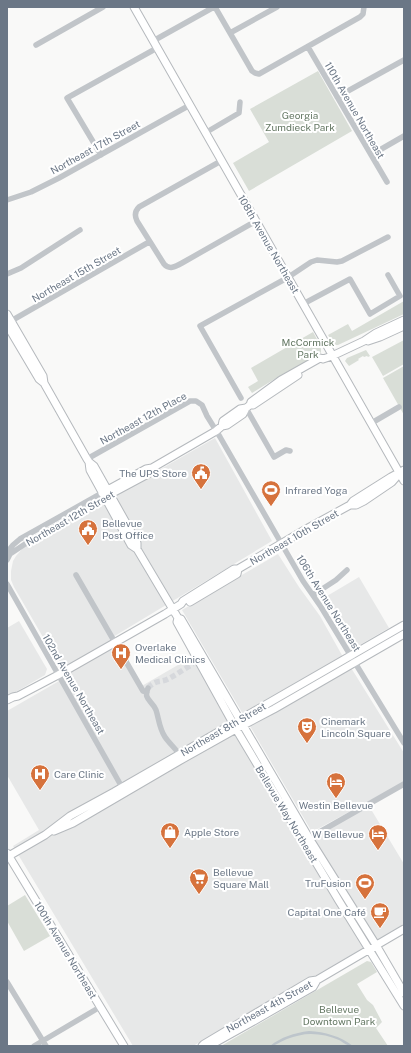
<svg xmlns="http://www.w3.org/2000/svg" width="411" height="1053" viewBox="0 0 411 1053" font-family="'Public Sans',sans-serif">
<rect width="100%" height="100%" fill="#f9f9f8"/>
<path fill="#e7e8e8" d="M215,438L272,541L113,637L140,687L190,658L194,654L305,839L369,806L404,864V926L367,946L193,1046H133L13,846L39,830L7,775V711L66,677L14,587L11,580V571L13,561L16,556L23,548Z
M278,554L299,587L320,616L343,657L353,671L404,753V782L312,832L182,610Z
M359,577L389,628L351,650L322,599Z
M19,621L47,669L45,675L7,697V628Z"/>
<path fill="#d9ded7" d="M318,71L352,131L249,191L233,163L269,142L250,109Z
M404,301V314L338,345H334L328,335L348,324L352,331Z
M313,332L318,341L321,349V352L320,354L278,377L252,393L248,387L258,381L251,368Z
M404,340V364L383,376L372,357Z
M366,350L370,356L368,357L367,356L364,357L363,356L358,359L359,360L349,366L345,361L347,358Z
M404,366V415L383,378Z
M25,895L50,936L24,951L7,921V906Z
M367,961L371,962L377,972L357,984L367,1000L373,1005L382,1022L376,1028L388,1046H221Z"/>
<path fill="#bdc5cb" d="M309,1031C325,1032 340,1036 353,1046C347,1046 344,1043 339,1040C330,1036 321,1034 311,1034C303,1034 295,1036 287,1039C281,1041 276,1046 270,1046C281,1037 294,1033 309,1031Z"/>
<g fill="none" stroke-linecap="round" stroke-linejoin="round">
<path stroke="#d6d8dc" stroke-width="5.5" stroke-dasharray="5.5 3" stroke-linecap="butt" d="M148,688C156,679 160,683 168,679C176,675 184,669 193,664"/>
<g stroke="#b5b9bd" stroke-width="9">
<path id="major" d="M134,7L404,481
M7,314L43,376L44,383L87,459L89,462L90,470L131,545L137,549L178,618L181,619L309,838L376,945L404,993
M7,325L39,379L44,383
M368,341L380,337L404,326
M250,405L251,402L281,380L320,358L323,359L332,356L364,341L376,333L404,320
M222,426L223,421L240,409L246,408L250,405H253L298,375
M89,462L94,466L134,537L137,543V549
M102,493L146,469L152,468L216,431L222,426L227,425L243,414L246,408
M107,496L148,474L152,468
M350,505H356L364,501L392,482L398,475
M190,602L237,574L238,569
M178,618L177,622L239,734L339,901L404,1006
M7,700L13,697L18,696L58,675L165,614L181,604L183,601L234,569H238L308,528L350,505L353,501L391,477L404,470
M54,831L73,823L179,761L236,729L274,709L404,634
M7,853L124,1046
M7,857L45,835L70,816L114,792L404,625
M202,1046L204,1044L310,981L317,980L404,929
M209,1046L252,1022L313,987L317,980"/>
</g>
<path stroke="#c1c5c9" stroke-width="5.5" d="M215,7L252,71L255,73L259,74L360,17L363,14L364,7
M230,33L277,7
M153,41L214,7
M36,45L103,7
M308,47L387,182
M337,97L404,60
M205,133L239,113L240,102
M101,155L67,98L157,48
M371,155L404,136
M221,161L139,207C135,211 134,215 137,221L164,264C169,270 175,267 182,263L256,221
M7,200L31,192L59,178L190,105
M7,274L21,268L80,230
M303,304L350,279L370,314L400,296L388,275
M11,321L149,242
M241,398L200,326L287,278L311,262L317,260L337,262L342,261L388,237
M246,408L274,457L286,450L290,451
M372,424L375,421L399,407
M87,459L190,401H196L202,405L207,416L220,437L303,581L321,607L404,743
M10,554L25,544L104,498
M7,560L10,554L9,550L13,545L20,539L102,493
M76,575L143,691L147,692
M7,584L123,789
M313,595L336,580L347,570
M148,688C143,700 152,700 156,710C159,719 159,728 165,737C169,743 175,748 179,754
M309,838L404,784
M7,982L46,1046
M34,1046L100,1007"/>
<use href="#major" stroke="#fff" stroke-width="7"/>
</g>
<defs>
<g id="civic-pin" transform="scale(1)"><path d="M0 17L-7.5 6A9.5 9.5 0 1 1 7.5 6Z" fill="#d6723c" stroke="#fff"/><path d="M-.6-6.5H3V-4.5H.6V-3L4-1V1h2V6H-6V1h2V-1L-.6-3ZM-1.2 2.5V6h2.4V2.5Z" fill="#fff"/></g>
<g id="stadium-pin" transform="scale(1)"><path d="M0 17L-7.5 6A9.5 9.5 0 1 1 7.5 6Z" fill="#d6723c" stroke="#fff"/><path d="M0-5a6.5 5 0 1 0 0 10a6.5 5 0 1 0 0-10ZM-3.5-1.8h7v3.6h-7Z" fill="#fff"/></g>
<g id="hospital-pin" transform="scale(1)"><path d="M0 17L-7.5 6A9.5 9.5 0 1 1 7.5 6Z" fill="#d6723c" stroke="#fff"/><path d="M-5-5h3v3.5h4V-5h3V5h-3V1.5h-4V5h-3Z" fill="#fff"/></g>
<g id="theatre-pin" transform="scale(1)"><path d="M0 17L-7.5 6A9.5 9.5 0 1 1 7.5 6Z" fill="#d6723c" stroke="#fff"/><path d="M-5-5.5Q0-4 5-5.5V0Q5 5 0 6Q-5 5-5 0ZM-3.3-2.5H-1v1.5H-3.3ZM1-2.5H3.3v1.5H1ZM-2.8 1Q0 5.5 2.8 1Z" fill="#fff"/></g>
<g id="hotel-pin" transform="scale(1)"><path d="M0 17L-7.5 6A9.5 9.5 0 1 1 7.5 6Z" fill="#d6723c" stroke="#fff"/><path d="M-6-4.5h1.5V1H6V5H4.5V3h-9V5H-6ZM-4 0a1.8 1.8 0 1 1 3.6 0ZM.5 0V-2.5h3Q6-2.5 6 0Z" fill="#fff"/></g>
<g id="shop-pin" transform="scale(1)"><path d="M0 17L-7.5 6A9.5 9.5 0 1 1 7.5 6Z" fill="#d6723c" stroke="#fff"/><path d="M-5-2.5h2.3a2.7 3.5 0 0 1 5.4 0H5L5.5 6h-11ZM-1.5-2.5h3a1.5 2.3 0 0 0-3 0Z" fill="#fff"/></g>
<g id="supermarket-pin" transform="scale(1)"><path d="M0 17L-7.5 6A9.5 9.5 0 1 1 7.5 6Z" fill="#d6723c" stroke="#fff"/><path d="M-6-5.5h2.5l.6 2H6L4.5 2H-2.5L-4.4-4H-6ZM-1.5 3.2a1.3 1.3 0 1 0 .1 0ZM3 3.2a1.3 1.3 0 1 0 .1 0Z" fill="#fff"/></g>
<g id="cafe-pin" transform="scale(1)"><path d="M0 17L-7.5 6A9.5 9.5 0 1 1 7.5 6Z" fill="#d6723c" stroke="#fff"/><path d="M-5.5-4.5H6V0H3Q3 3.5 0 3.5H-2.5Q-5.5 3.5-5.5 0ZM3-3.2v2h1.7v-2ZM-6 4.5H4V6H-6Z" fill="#fff"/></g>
</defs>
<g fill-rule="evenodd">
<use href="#civic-pin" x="201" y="473"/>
<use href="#stadium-pin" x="271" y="490"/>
<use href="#civic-pin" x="88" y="529"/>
<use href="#hospital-pin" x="121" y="653"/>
<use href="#theatre-pin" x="307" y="727"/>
<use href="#hospital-pin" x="40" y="774"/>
<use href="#hotel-pin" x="336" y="782"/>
<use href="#shop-pin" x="170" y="832"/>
<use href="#hotel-pin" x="378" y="834"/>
<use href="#supermarket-pin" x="199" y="878"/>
<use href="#stadium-pin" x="365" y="883"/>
<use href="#cafe-pin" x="380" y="912"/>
</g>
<g text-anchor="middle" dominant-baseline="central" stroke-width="4" stroke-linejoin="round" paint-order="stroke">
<g font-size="10" fill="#6b7786" stroke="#fff">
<text transform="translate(355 110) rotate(60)">110th Avenue Northeast</text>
<text transform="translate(95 147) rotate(-29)">Northeast 17th Street</text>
<text transform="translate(269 244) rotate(60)">108th Avenue Northeast</text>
<text transform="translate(76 274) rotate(-30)">Northeast 15th Street</text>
<text transform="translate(143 418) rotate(-29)">Northeast 12th Place</text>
<text transform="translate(70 518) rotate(-30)">Northeast 12th Street</text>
<text transform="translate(294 537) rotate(-30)">Northeast 10th Street</text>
<text transform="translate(329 603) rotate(58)">106th Avenue Northeast</text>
<text transform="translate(74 684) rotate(60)">102nd Avenue Northeast</text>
<text transform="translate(223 729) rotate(-30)">Northeast 8th Street</text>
<text transform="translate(287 814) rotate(59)">Bellevue Way Northeast</text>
<text transform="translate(66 950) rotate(59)">100th Avenue Northeast</text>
<text transform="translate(269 1006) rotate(-29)">Northeast 4th Street</text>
</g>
<g font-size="10" fill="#667965" stroke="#fff">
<text x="300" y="115">Georgia<tspan x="300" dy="12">Zumdieck Park</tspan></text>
<text x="308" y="342">McCormick<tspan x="308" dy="12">Park</tspan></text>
<text x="339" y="1009">Bellevue<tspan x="339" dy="12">Downtown Park</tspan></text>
</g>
<g font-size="10" fill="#6b7786" stroke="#fff" text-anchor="start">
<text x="187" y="473" text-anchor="end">The UPS Store</text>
<text x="285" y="490">Infrared Yoga</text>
<text x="102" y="523">Bellevue<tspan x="102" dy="12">Post Office</tspan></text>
<text x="135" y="647">Overlake<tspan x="135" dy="12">Medical Clinics</tspan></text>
<text x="321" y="721">Cinemark<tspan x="321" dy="12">Lincoln Square</tspan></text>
<text x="54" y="774">Care Clinic</text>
<text x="336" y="805" text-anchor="middle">Westin Bellevue</text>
<text x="184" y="832">Apple Store</text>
<text x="364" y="834" text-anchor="end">W Bellevue</text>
<text x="213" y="872">Bellevue<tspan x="213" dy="12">Square Mall</tspan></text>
<text x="351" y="883" text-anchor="end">TruFusion</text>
<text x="366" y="912" text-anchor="end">Capital One Café</text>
</g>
</g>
<rect width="411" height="1053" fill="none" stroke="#6b7786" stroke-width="16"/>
</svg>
